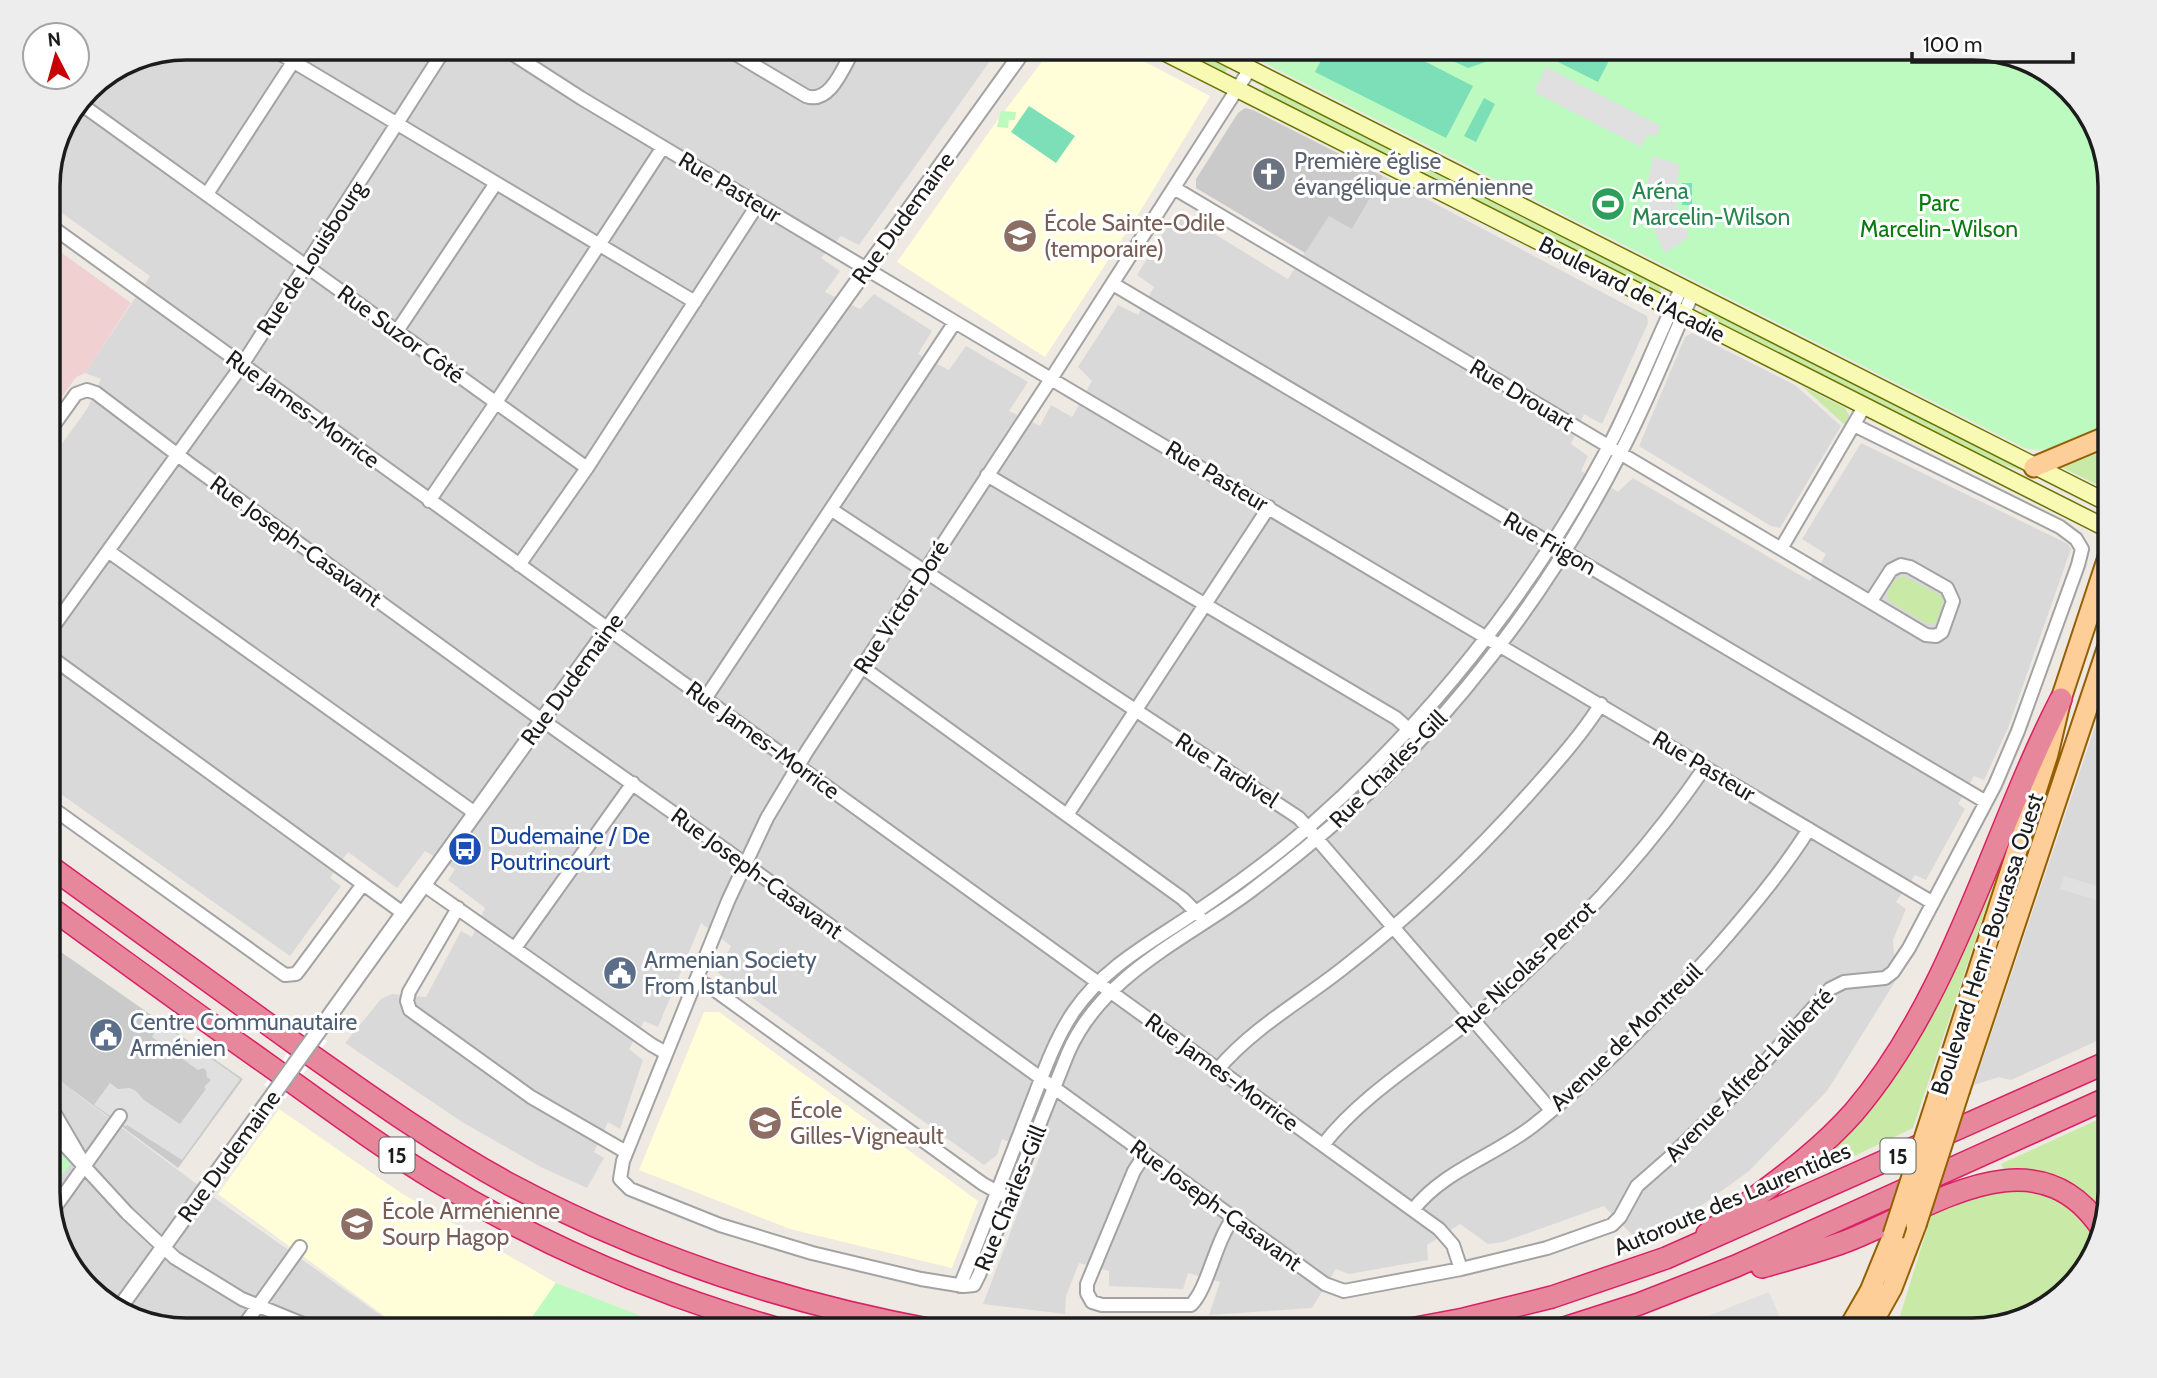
<svg xmlns="http://www.w3.org/2000/svg" width="2157" height="1378" viewBox="0 0 2157 1378" font-family="Cabin,sans-serif">
<rect width="100%" height="100%" fill="#eee9e2"/>
<path fill="#dad9d9" d="M185,47H434L458,59L466,47H478L490,55L494,47H1000L859,245L841,236L821,258L840,271L825,292L860,309L874,294L932,331L918,354L949,370L966,346L1028,382L1009,411L1040,426L1051,405L1072,417L1092,381L1078,367L1118,305L1138,315L1154,287L1137,275L1177,211L1288,279L1329,215L1352,229L1383,176L1647,316L1648,323L1602,424L1584,414L1571,444L1588,456L1581,471L1618,492L1633,478L1810,581L1826,554L1802,539L1861,443L2068,544L2071,549L2008,728L1984,780L1974,776L1958,804L1965,809L1926,880L1915,875L1896,902L1906,909L1893,940L1896,980L1827,1091L1748,1172L1695,1210L1634,1237L1604,1206L1503,1242L1488,1244L1460,1224L1427,1245L1428,1260L1349,1274L1336,1269L1312,1308L1209,1315L1220,1282L1188,1273L1183,1289L1109,1286V1271L1079,1263L1066,1296L1065,1314L983,1304L1040,1155L1002,1139L997,1155L984,1165L718,973L731,946L701,923L658,1027L644,1021L629,1049L643,1060L620,1129L608,1122L594,1152L604,1158L587,1188L541,1167L462,1122L345,1043L381,999L392,994L426,997L461,931L472,937L485,908L448,880L455,869L425,851L397,888L348,852L330,878L341,886L290,956L48,785V463L87,409L101,379L85,373L150,276L48,203V177L58,132L88,87L133,58Z
M1692,333L1795,385L1841,426L1780,528L1771,526L1639,446L1685,337Z
M2110,682V1035L2011,1080L1999,1077L1974,1085Z
M48,1072L219,1201L403,1331H185L109,1308L106,1305L112,1296L76,1272L66,1261L48,1201Z"/>
<path fill="#f0d0d0" d="M48,243L131,303L85,373L76,377L48,416Z"/>
<path fill="#fffed9" d="M1053,47H1117L1210,96L1141,210L1045,357L897,262L994,125Z
M704,1012H719L978,1201L952,1268L790,1229L639,1170Z
M279,1109L401,1193L556,1283L523,1331H405L218,1194Z"/>
<path fill="#cacaca" d="M1245,108L1253,110L1383,176L1352,229L1329,216L1305,253L1196,188V179L1238,113Z
M48,943L243,1079L178,1168L48,1072Z
M76,1272L112,1297L106,1305Z"/>
<path fill="#c9eaa6" d="M1174,47H1187L1228,68L1225,73Z
M1265,86L1661,287L1659,293L1262,92Z
M1704,308L2020,469L2019,470L1989,460L1701,314Z
M1802,386L1845,408L1849,415L1845,425Z
M2110,442V491L2059,466Z
M1903,576L1942,596L1943,604L1936,623L1927,624L1889,601C1885,591 1892,579 1903,576Z
M2027,785L1913,1128L1787,1188L1784,1181L1878,1089Z
M2110,1114V1193L2103,1216L2049,1176L2031,1171L2004,1170L2001,1164Z
M1999,1188C2043,1193 2072,1195 2096,1237L2087,1269L2040,1312L1972,1331H1892L1899,1319L1933,1210Z"/>
<path fill="#bdfac0" d="M1233,47H1972L2048,70L2091,117L2110,185V426C2083,437 2054,455 2025,448Z
M1001,111L1016,112L1015,120H1009L1008,128L997,127Z
M48,1138L71,1163L48,1195Z
M556,1283L680,1331H491L503,1316L523,1330Z"/>
<path fill="#7ddfb7" d="M1328,47H1397L1473,86L1446,138L1315,72Z
M1430,47H1504L1500,57L1468,68L1429,50Z
M1528,47H1616L1598,82Z
M1484,98L1495,104L1476,142L1464,136Z
M1029,106L1075,136L1056,163L1011,132Z
M1682,183H1692V205H1682Z"/>
<path fill="#e0e0e0" d="M1546,67L1661,126L1655,138L1648,134L1641,147L1534,92Z
M1653,156L1680,165L1676,190L1677,207L1689,237L1665,253L1657,237L1649,210L1648,180Z
M2064,876L2106,889L2103,902L2060,889Z
M2103,985L2110,988V1013L2096,1009Z
M151,1016L240,1079L182,1160L127,1125L125,1126L94,1105L110,1083L118,1089L130,1088L136,1091L144,1100L180,1124L206,1089L204,1087L211,1080L207,1077L206,1070L203,1068L198,1070L152,1037L154,1033L143,1026Z
M1769,1292L1786,1331H1670L1680,1327Z"/>
<path fill="#fff" d="M304,1030L327,1041L285,1099L264,1085Z"/>
<g fill="none" stroke-linecap="round" stroke-linejoin="round">
<g stroke="#a3a3a3" stroke-width="16">
<path id="minor" d="M269,47L695,302
M502,47L581,98L955,322L1933,903
M724,47L806,96C831,105 844,65 855,47
M1250,69L1051,379L807,751L767,818L728,901L623,1161L620,1179L630,1189L720,1225L812,1253L921,1279L964,1286L974,1285L979,1275L1068,1053C1101,976 1184,940 1248,893C1296,857 1342,819 1385,777C1480,682 1560,571 1621,452C1648,401 1669,346 1693,293
M78,102L587,468
M1174,188L1926,635L1936,636L1942,632L1953,601L1947,588L1910,567L1901,565L1891,570L1871,601
M207,194L293,62
M48,224L1439,1229L1453,1245L1461,1269
M1113,284L1986,802
M397,331L496,183
M48,433L76,394L87,390L96,393L191,465L542,720L730,853L1325,1284L1344,1291L1461,1269L1547,1248L1612,1225L1620,1217L1637,1186L1669,1158L1747,1082L1830,989L1844,982L1885,978L1893,972L1909,948L1995,785L2018,731L2078,565L2082,549L2076,539L2060,527L1854,425
M987,475L1396,718L1414,734
M429,501L489,413L663,147
M832,510L1299,818L1551,1110
M1782,547L1864,407
M108,551L475,813
M519,565L587,468L758,204
M48,634L242,365L446,47
M48,655L403,913
M862,667L1183,899L1199,915
M705,699L955,322
M48,805L285,975L296,974L300,969L363,884
M1067,815L1269,507
M424,885L652,1045L666,1053
M458,908L409,992L407,1001L410,1010L531,1097L626,1152
M515,948L633,783
M696,980L712,988L983,1184L1003,1195
M1218,1069C1253,1028 1300,1002 1342,969C1412,915 1476,854 1535,787C1558,761 1582,734 1601,704
M48,1102L80,1157
M48,1127L127,1213L175,1258L242,1299L320,1331
M1323,1145C1363,1093 1430,1054 1482,1011C1565,940 1643,857 1705,767
M1145,1154L1134,1171L1087,1284V1293L1092,1302L1102,1305H1191C1208,1289 1215,1241 1234,1217
M1413,1210C1444,1170 1495,1156 1534,1125C1599,1073 1658,1013 1714,951C1748,912 1782,872 1809,829
M51,1213L120,1116
M960,1286C983,1229 1005,1172 1027,1115C1041,1080 1053,1042 1074,1011C1105,966 1152,942 1196,912C1236,885 1276,856 1312,824C1433,717 1532,591 1608,448C1635,396 1656,340 1682,287
M240,1331L300,1247"/>
</g>
<g stroke="#a3a3a3" stroke-width="18">
<path id="tertiary" d="M315,1036L1026,47
M118,1310L275,1092"/>
</g>
<g stroke="#6a7403" stroke-width="19">
<path id="secondary" d="M1154,47L2110,530
M1207,47L2110,504"/>
</g>
<g stroke="#945f00" stroke-width="23">
<path id="primary" d="M2034,467L2110,435
M1960,1089L2110,640
M1937,1099L2048,754L2061,699L2110,551
M1847,1331L1870,1291L1893,1235
M1868,1331L1892,1288L1916,1225"/>
</g>
<g stroke="#da2165" stroke-width="24">
<path id="motorway" d="M48,865C132,926 216,987 301,1048C369,1096 436,1144 509,1184C644,1256 788,1304 938,1331
M48,906C121,959 193,1012 267,1064C323,1104 378,1145 437,1181C545,1247 664,1297 786,1331
M1707,1234C1757,1194 1811,1161 1854,1112C1953,996 1992,833 2061,699
M1762,1267C1789,1259 1817,1252 1844,1242C1923,1213 2032,1128 2100,1226
M1400,1331L1464,1319L1552,1297L1666,1258L2110,1061
M1555,1331L1639,1304L1736,1266L2110,1097"/>
</g>
<use href="#minor" stroke="#fff" stroke-width="12"/>
<use href="#tertiary" stroke="#fff" stroke-width="14"/>
<use href="#secondary" stroke="#f8fab3" stroke-width="16"/>
<use href="#primary" stroke="#fdce97" stroke-width="19"/>
<use href="#motorway" stroke="#e7879c" stroke-width="21"/>
<g stroke="#a3a3a3" stroke-width="18" stroke-linecap="butt">
<path id="tertiary-bridge" d="M275,1092L315,1036"/>
</g>
<g stroke="#945f00" stroke-width="23" stroke-linecap="butt">
<path id="primary-bridge" d="M1916,1225L1960,1089
M1893,1235L1937,1099"/>
</g>
<use href="#tertiary-bridge" stroke="#fff" stroke-width="14"/>
<use href="#primary-bridge" stroke="#fdce97" stroke-width="19"/>
</g>
<defs>
<g id="church-disc" transform="scale(1.75)"><circle r="9.5" fill="#6b7280" stroke="#fff"/><path d="M-1.2-6h2.4v3.5h3.3v2.4h-3.3V6h-2.4V-.1h-3.3v-2.4h3.3Z" fill="#fff"/></g>
<g id="stadium-disc" transform="scale(1.75)"><circle r="9.5" fill="#2e9e5b" stroke="#fff"/><path d="M0-5a6.5 5 0 1 0 0 10a6.5 5 0 1 0 0-10ZM-3.5-1.8h7v3.6h-7Z" fill="#fff"/></g>
<g id="school-disc" transform="scale(1.75)"><circle r="9.5" fill="#8d6e63" stroke="#fff"/><path d="M0-5L7-2L0 1L-7-2ZM-4 1L0 2.5L4 1V4Q0 6-4 4Z" fill="#fff"/></g>
<g id="bus-disc" transform="scale(1.75)"><circle r="9.5" fill="#1a4fb4" stroke="#fff"/><path d="M-5-6H5V4H4V6H2V4H-2V6H-4V4H-5ZM-3.5-4V0h7V-4ZM-3.5 1.2v1.5H-2V1.2ZM2 1.2v1.5H3.5V1.2Z" fill="#fff"/></g>
<g id="civic-disc" transform="scale(1.75)"><circle r="9.5" fill="#5c6f8a" stroke="#fff"/><path d="M-.6-6.5H3V-4.5H.6V-3L4-1V1h2V6H-6V1h2V-1L-.6-3ZM-1.2 2.5V6h2.4V2.5Z" fill="#fff"/></g>
</defs>
<g fill-rule="evenodd">
<use href="#church-disc" x="1269" y="174"/>
<use href="#stadium-disc" x="1608" y="204"/>
<use href="#school-disc" x="1020" y="236"/>
<use href="#bus-disc" x="465" y="849"/>
<use href="#civic-disc" x="620" y="973"/>
<use href="#civic-disc" x="106" y="1035"/>
<use href="#school-disc" x="765" y="1123"/>
<use href="#school-disc" x="357" y="1224"/>
</g>
<g text-anchor="middle" dominant-baseline="central" stroke-width="6" stroke-linejoin="round" paint-order="stroke">
<g fill="#fff" stroke="#606060" stroke-width="2">
<rect x="379.5" y="1137.5" width="35" height="35" rx="5"/>
<rect x="1880.5" y="1138.5" width="35" height="35" rx="5"/>
</g>
<g font-size="21" font-weight="bold" fill="#1c1c1c">
<text x="397" y="1155">15</text>
<text x="1898" y="1156">15</text>
</g>
<g font-size="23" fill="#5b616d" stroke="#fff" text-anchor="start">
<text x="1294" y="161">Première église<tspan x="1294" dy="26">évangélique arménienne</tspan></text>
</g>
<g font-size="23" fill="#1c1c1c" stroke="#fff">
<text transform="translate(730 187) rotate(31)">Rue Pasteur</text>
<text transform="translate(903 218) rotate(-54)">Rue Dudemaine</text>
<text transform="translate(311 258) rotate(-57)">Rue de Louisbourg</text>
<text transform="translate(1632 289) rotate(27)">Boulevard de l'Acadie</text>
<text transform="translate(401 334) rotate(36)">Rue Suzor Côté</text>
<text transform="translate(1522 395) rotate(31)">Rue Drouart</text>
<text transform="translate(303 409) rotate(36)">Rue James-Morrice</text>
<text transform="translate(1217 476) rotate(31)">Rue Pasteur</text>
<text transform="translate(296 541) rotate(36)">Rue Joseph-Casavant</text>
<text transform="translate(1550 543) rotate(30)">Rue Frigon</text>
<text transform="translate(901 607) rotate(-57)">Rue Victor Doré</text>
<text transform="translate(572 679) rotate(-54)">Rue Dudemaine</text>
<text transform="translate(763 740) rotate(36)">Rue James-Morrice</text>
<text transform="translate(1704 766) rotate(31)">Rue Pasteur</text>
<text transform="translate(1388 769) rotate(-45)">Rue Charles-Gill</text>
<text transform="translate(1227 770) rotate(33)">Rue Tardivel</text>
<text transform="translate(757 873) rotate(36)">Rue Joseph-Casavant</text>
<text transform="translate(1987 944) rotate(-72)">Boulevard Henri-Bourassa Ouest</text>
<text transform="translate(1525 967) rotate(-43)">Rue Nicolas-Perrot</text>
<text transform="translate(1626 1037) rotate(-44)">Avenue de Montreuil</text>
<text transform="translate(1222 1072) rotate(36)">Rue James-Morrice</text>
<text transform="translate(1749 1075) rotate(-46)">Avenue Alfred-Laliberté</text>
<text transform="translate(229 1156) rotate(-54)">Rue Dudemaine</text>
<text transform="translate(1010 1198) rotate(-68)">Rue Charles-Gill</text>
<text transform="translate(1732 1199) rotate(-23)">Autoroute des Laurentides</text>
<text transform="translate(1216 1205) rotate(36)">Rue Joseph-Casavant</text>
</g>
<g font-size="23" fill="#27864d" stroke="#fff" text-anchor="start">
<text x="1632" y="191">Aréna<tspan x="1632" dy="26">Marcelin-Wilson</tspan></text>
</g>
<g font-size="23" fill="#097b10" stroke="#fff">
<text x="1939" y="203">Parc<tspan x="1939" dy="26">Marcelin-Wilson</tspan></text>
</g>
<g font-size="23" fill="#785e54" stroke="#fff" text-anchor="start">
<text x="1044" y="223">École Sainte-Odile<tspan x="1044" dy="26">(temporaire)</tspan></text>
<text x="790" y="1110">École<tspan x="790" dy="26">Gilles-Vigneault</tspan></text>
<text x="382" y="1211">École Arménienne<tspan x="382" dy="26">Sourp Hagop</tspan></text>
</g>
<g font-size="23" fill="#164399" stroke="#fff" text-anchor="start">
<text x="490" y="836">Dudemaine / De<tspan x="490" dy="26">Poutrincourt</tspan></text>
</g>
<g font-size="23" fill="#4e5e75" stroke="#fff" text-anchor="start">
<text x="644" y="960">Armenian Society<tspan x="644" dy="26">From Istanbul</tspan></text>
<text x="130" y="1022">Centre Communautaire<tspan x="130" dy="26">Arménien</tspan></text>
</g>
</g>
<path d="M0 0H2157V1378H0ZM186 60H1972A126 126 0 0 1 2098 186V1192A126 126 0 0 1 1972 1318H186A126 126 0 0 1 60 1192V186A126 126 0 0 1 186 60Z" fill="#ededed" fill-rule="evenodd"/>
<path fill="none" stroke="#1c1c1c" stroke-width="3.5" d="M186 60H1972A126 126 0 0 1 2098 186V1192A126 126 0 0 1 1972 1318H186A126 126 0 0 1 60 1192V186A126 126 0 0 1 186 60Z"/>
<g transform="translate(56 56) rotate(354)"><circle r="33" fill="#ffffff" stroke="#a4a4a4" stroke-width="2"/>
<path d="M0-5L12 26L0 18L-12 26Z" fill="#c80005"/>
<text y="-10" font-size="19" font-weight="bold" text-anchor="middle" fill="#1c1c1c">N</text>
</g>
<path d="M1912 52v10h161v-10" fill="none" stroke="#1c1c1c" stroke-width="3.5"/>
<text x="1923" y="52" font-size="21" fill="#1c1c1c" stroke="#ffffff" stroke-width="5" paint-order="stroke">100 m</text>
</svg>
